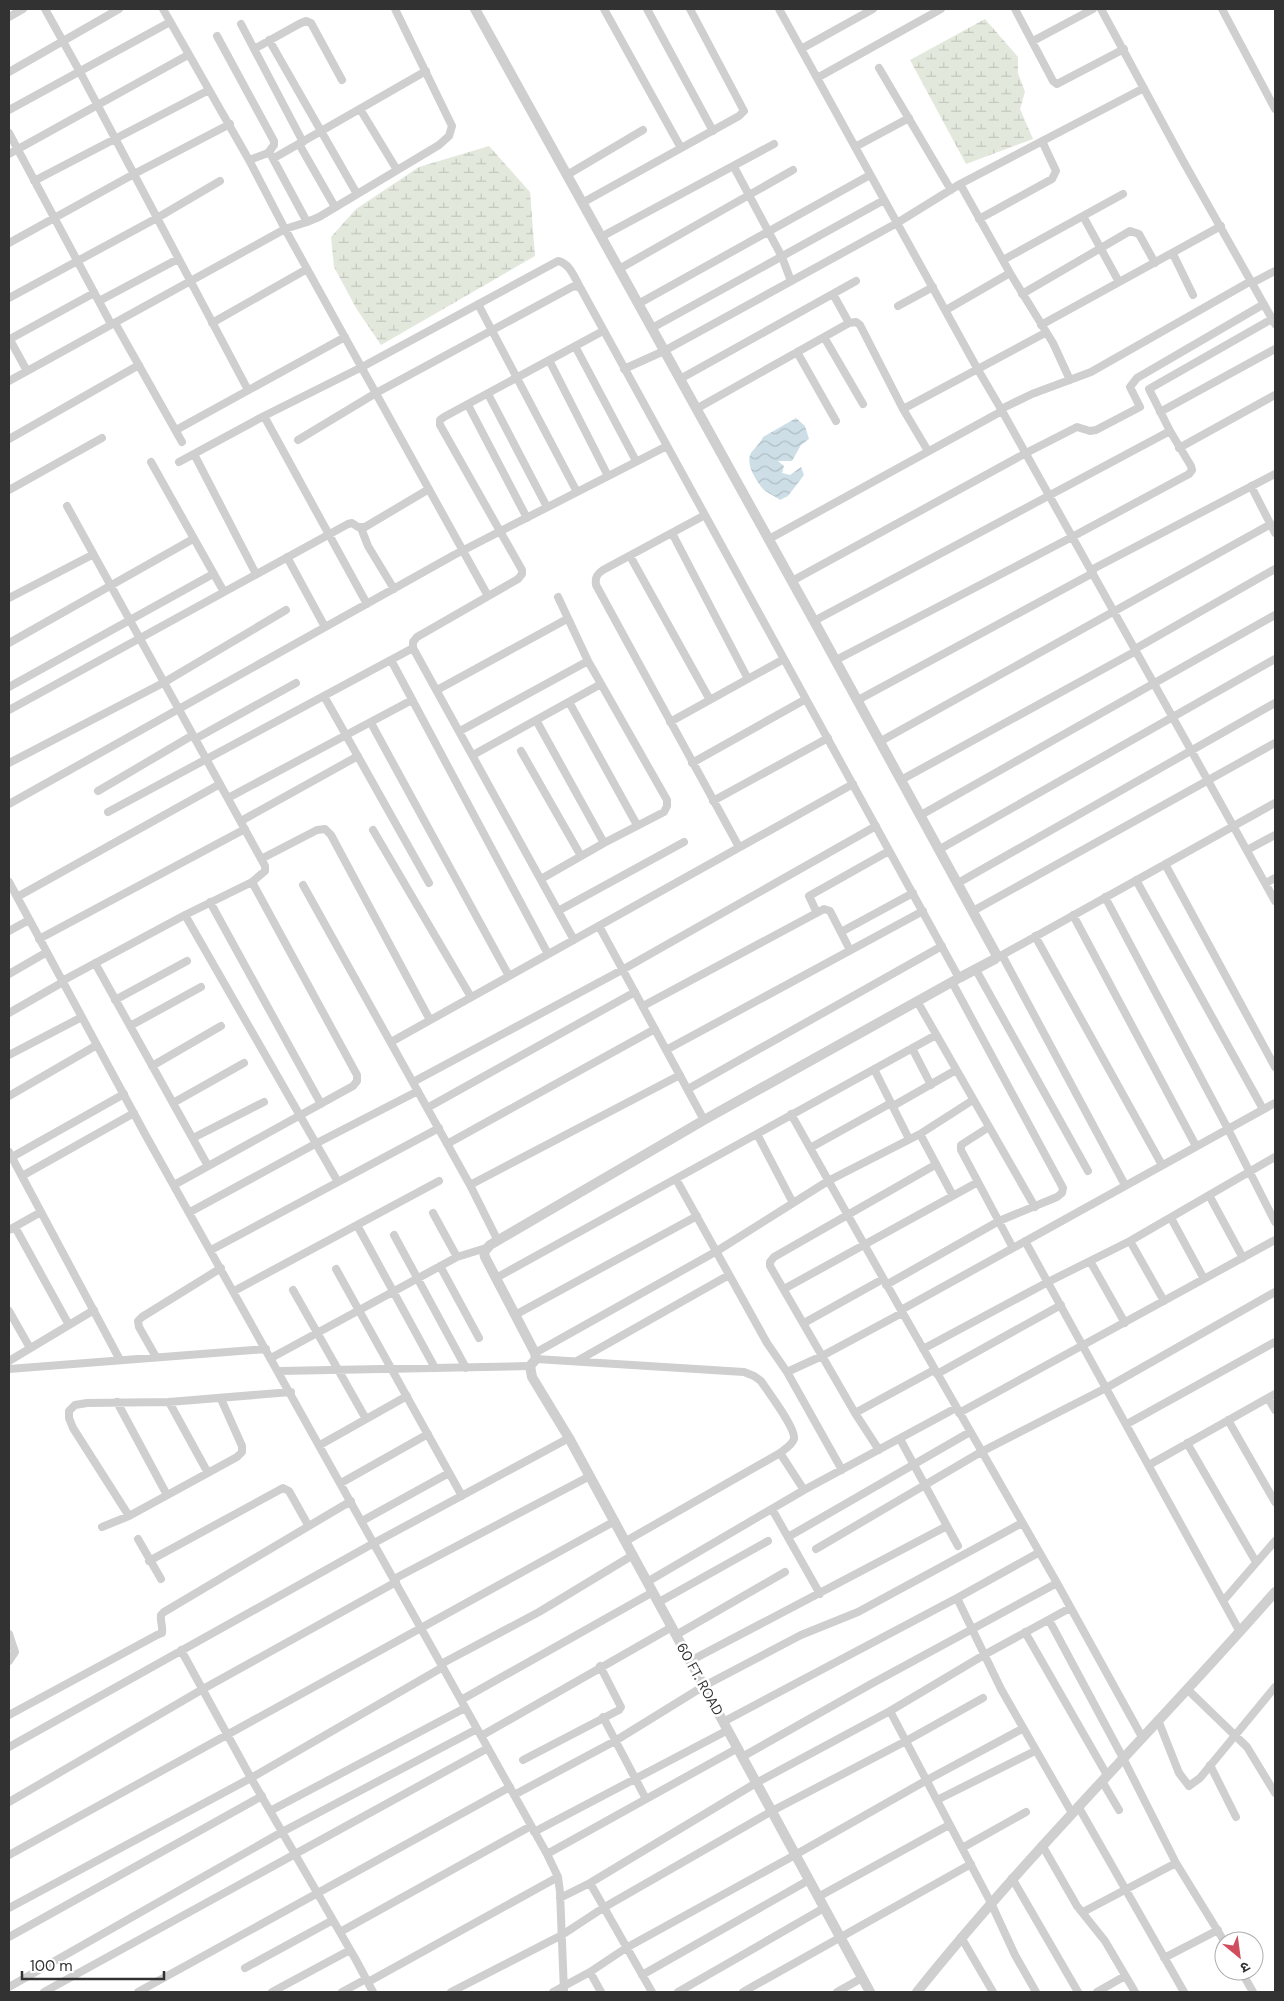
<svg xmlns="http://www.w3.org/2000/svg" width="1284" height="2001" viewBox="0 0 1284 2001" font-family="'DM Sans','Noto Sans Devanagari',sans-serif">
<defs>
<pattern id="wetland-marsh" width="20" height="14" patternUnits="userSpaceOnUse" patternTransform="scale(1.25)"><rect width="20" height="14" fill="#e3e8dd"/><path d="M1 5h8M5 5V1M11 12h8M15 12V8" fill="none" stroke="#c3c7be"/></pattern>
<pattern id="water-waves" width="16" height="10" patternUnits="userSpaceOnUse" patternTransform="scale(1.25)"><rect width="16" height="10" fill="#cddee6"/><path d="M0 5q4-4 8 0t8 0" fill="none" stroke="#b0bfc6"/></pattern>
</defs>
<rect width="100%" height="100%" fill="#fff"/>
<path fill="url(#wetland-marsh)" d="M985,19L1018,57V73L1025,92L1020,109L1033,139L966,164L910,60Z
M489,146L530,192L535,256L381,345L356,308L334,267L331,237L356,209L419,167Z"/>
<path fill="url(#water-waves)" d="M796,418L805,426L809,439L801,445L792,461H778L784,466L782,473L790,475L801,467L804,475L788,496L780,500C775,496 767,493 763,489C756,480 745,464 751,453C755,447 760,444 763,437Z"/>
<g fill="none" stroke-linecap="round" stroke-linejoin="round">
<path stroke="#cfcfcf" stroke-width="8" d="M45,9L80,72L248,390
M604,9L681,148
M647,9L713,131
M779,9L977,368L1001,409L1275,901
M1015,9L1053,81L1057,84L1124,49
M1101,9L1182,159L1275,324
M1222,9L1275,109
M9,17L23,9
M241,24L303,142
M217,36L274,141V145L268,153
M269,40L357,194
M1033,41L1093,9
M254,49L299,24L306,21L311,23L342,80
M801,49L873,9
M879,68L951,190
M9,72L119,9
M817,78L941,9
M360,109L397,170
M9,110L170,22
M9,133L111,324
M299,144L335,207
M855,147L909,118
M9,154L188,55
M274,158L426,71
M249,160L285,229L488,596
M734,167L782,257L791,281
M567,175L643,130
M34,181L209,90
M960,184L1010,273L1053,343L1070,380
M582,203L739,116L744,111L690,9
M1083,216L1119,282
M979,219L1052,179L1056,171L1042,141
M307,222L319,217L439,145L449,136L452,126L395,9
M601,237L774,144
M9,243L134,174L230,124
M1173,254L1193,295
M1003,260L1123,194
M619,269L793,170
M1252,283L1275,271
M833,294L849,323
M1022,294L1130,231L1139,234L1155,263
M9,298L157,218L220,181
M99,301L178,259
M478,304L577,492
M638,304L870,175
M898,306L933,287
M946,310L1010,273
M115,323L182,442
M212,323L307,269
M1041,325L1221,226
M652,328L884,200
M824,337L863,404
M9,338L27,371
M10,339L94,293
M575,346L636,461
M797,352L836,421
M549,360L608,476
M624,369L664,351L897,223L960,184L1144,88
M680,379L856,281
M9,381L285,229L307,222L271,155L268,153L249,160L163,9
M488,394L547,507
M468,405L527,518
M696,409L849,323L856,322L860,325L903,409L928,451
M903,409L1045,333
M1001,409L1032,394L1091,372L1251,281
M1160,412L1275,349
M264,416L367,604
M176,430L345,337
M9,439L139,365
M298,440L376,393L572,287L577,286L581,289L959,978
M1179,448L1275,395
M194,454L256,574
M151,462L224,592
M179,462L264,416L362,367L558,261C570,263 575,279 581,289
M1251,486L1275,533
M9,490L102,438
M705,515L603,570C597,574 595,577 596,585L739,847
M361,528L368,546L394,589
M672,533L748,679
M769,539L1002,411
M630,556L710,700
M287,557L325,627
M1091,570L1275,474
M792,581L1026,453L1077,427L1090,431L1096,430L1140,407L1130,387L1137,378L1264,304
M9,598L92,555
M814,621L1170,431
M9,643L193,539
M1135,649L1275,569
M391,660L548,954
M836,660L1072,537L1189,474L1192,470L1191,466L1170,431L1149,389L1272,319
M9,687L213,574
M437,690L567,619
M324,696L429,883
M858,700L1093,573
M569,702L637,825
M9,710L348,524L352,523L358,527H365L429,489
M536,720L604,843
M670,722L784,659
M371,723L509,976
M460,731L588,661
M195,739L296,683
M881,741L1271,524
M521,751L581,856
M473,755L601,684
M9,763L163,683L286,610
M692,763L806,699
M901,780L1136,651
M98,791L193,735
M228,798L412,700
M713,801L828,738
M9,804L454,555L667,446
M108,812L413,648
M921,815L1275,615
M241,821L358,756
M373,830L471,997
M940,849L1275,659
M1247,850L1275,835
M261,859L317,830L325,829L331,835L430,1020
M1165,864L1275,1067
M541,879L604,843L664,812L667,806V800L588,661L558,597
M1136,880L1263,1109
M9,882L145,1134L547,1854L558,1877L560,1892L564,1992
M958,883L1275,703
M1266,883L1275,878
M303,885L470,1185L498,1241
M17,897L220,784
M1105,897L1228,1129L1275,1222
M210,902L321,1104
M558,911L684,842
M973,911L1275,743
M817,913L809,896L889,851
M185,915L338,1182
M1073,915L1196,1146
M599,926L704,1120
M9,931L29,920
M841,932L913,893
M1035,936L1162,1165
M39,939L245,829
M574,940L413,648V642L417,637L518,579L522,574V570L440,425V420L444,417L603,331
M1002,955L1125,1185
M995,959L1275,803
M95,963L208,1166
M976,970L1088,1171
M9,974L47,952
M62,981L185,915L252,882L265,871V866L67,506
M115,1000L187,961
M917,1001L1035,1207
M643,1006L824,909L830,911L850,950
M9,1013L63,982
M130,1026L201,987
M391,1042L853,784
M912,1048L931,1085
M666,1050L923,911
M9,1055L82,1017
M152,1066L221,1026
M874,1069L909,1139
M413,1082L622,970L876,826
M688,1089L942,946
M9,1096L97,1045
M173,1103L244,1063
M893,1106L956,1070
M427,1108L635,992
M791,1114L901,1310
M989,1127L961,1145V1150L1013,1248
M757,1134L793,1203
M920,1134L953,1196
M193,1138L264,1102
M447,1144L655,1029
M810,1148L891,1103
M9,1152L120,1360
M12,1157L124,1094
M22,1176L134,1113
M676,1179L767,1343L787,1372L842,1470
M174,1185L353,1086L357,1081V1075L252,882
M470,1185L680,1075
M1210,1197L1243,1258
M190,1212L315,1144L418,1091
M433,1213L457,1257
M1171,1218L1204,1279
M357,1225L435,1368
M15,1227L69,1325
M9,1230L41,1212
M394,1235L466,1368
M1025,1241L1240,1632
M1130,1241L1164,1301
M211,1250L439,1128
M1090,1261L1125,1323
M440,1266L479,1338
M336,1269L462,1496
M496,1278L936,1035
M886,1285L999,1221L1057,1197L1062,1193L1063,1188L952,982
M784,1289L978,1182
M293,1290L366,1419
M234,1291L439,1181
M9,1311L30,1348
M515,1315L697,1216
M804,1323L883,1279
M923,1349L1048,1282L1130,1241L1275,1157
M535,1353L717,1251L828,1181L920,1134L973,1100
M156,1357L139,1327L138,1321L142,1317L221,1268
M271,1358L457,1257L486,1248
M536,1359L744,1372L754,1376L761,1381C768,1392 796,1428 794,1439C792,1445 785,1449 780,1453L626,1541
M9,1361L94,1310
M577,1361L729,1275
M9,1369L266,1349
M279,1371L530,1366
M787,1372L822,1356L902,1313
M937,1374L1061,1305
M1268,1398L1275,1410
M117,1402L167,1495
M169,1402L208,1473
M855,1413L934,1370
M959,1413L1275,1240
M1228,1420L1275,1502
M1127,1424L1275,1342
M1187,1443L1256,1562
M320,1445L407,1396
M879,1450L855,1413L770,1266V1262L774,1257L935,1165
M780,1453L804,1490
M1149,1465L1275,1394
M341,1483L428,1434
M772,1509L820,1594
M129,1516L73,1428L69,1418V1411L75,1405L87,1403L169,1402L291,1392
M362,1521L449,1473
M947,1526L958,1546
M102,1527L129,1516L237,1457L242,1452V1446L221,1399
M788,1537L970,1432
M138,1539L161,1579
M816,1549L981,1452L1106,1388L1275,1292
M149,1561L283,1488L289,1491L308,1525
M394,1579L590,1476
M647,1582L804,1490L956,1408
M957,1598L1001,1689L1072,1813
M1224,1600L1275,1541
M659,1602L768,1541
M1049,1620L1123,1758L1176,1863L1224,1941
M1025,1632L1107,1775
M9,1634L15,1652L9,1661
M676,1635L785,1572
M181,1650L251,1778L356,1960L373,1992
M690,1661L947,1526L900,1439
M441,1664L539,1612L633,1555
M1187,1689L1247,1747L1275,1793
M461,1700L653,1592
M890,1711L991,1903L1015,1955L1036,1992
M9,1715L157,1635L162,1633C163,1626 160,1621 161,1615L164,1612L351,1501
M603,1717L646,1799
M1158,1720L1179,1773L1189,1786L1200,1778L1275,1687
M723,1722L957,1598L1038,1553
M481,1736L672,1627
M1142,1737L1057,1583L901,1310L1275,1103
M9,1747L374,1543L569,1438
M742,1757L871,1684L1057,1583
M523,1760L619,1710L621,1707L600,1666
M1210,1765L1236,1817
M1102,1781L1119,1810
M514,1795L615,1741L704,1686L801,1635L858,1612L1022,1523
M937,1800L1035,1751
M9,1802L203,1689L396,1582
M1078,1806L1184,1992
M270,1811L465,1708
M534,1832L728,1730
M1042,1845L1077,1906L1105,1941L1135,1992
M962,1848L1026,1812
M547,1854L738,1748
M9,1855L615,1521
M1012,1878L1078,1992
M818,1897L949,1825
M560,1898L590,1883
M9,1908L251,1778L443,1667
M1083,1912L1176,1863
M340,1932L531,1826
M9,1937L262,1796
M961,1937L993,1992
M1164,1958L1218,1930
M245,1968L333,1920
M1241,1971L1253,1992
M590,1972L601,1992
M642,1975L809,1880
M368,1982L558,1877
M9,1987L282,1832L477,1729
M44,1992L488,1748
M138,1992L510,1787
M272,1992L350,1950
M342,1992L366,1979
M451,1992L562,1935L603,1908L772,1811L906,1741L983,1698
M553,1992L590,1972L626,1948L795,1855L927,1780L1022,1729
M652,1992L590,1883L756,1783L890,1711L984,1655L1070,1608
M678,1992L824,1908
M743,1992L971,1864
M837,1992L862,1978
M1097,1992L1125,1976"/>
<path stroke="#cfcfcf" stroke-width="10" d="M475,9L814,621L996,954L995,959L959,978L704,1120L490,1245L484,1252L485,1257L535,1353L536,1359L530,1366L532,1377L569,1438L870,1992
M917,1992C1029,1852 1157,1727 1275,1592"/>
</g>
<g text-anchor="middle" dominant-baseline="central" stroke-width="5" stroke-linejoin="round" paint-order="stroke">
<g font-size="14" fill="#323232" stroke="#fff">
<text transform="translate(700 1679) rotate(61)">60 FT. ROAD</text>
</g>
</g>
<rect width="1284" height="2001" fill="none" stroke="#323232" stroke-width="20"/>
<g transform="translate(1239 1956) rotate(151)"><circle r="24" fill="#ffffff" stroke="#adadad"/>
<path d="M0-4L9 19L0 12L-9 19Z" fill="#d14c5d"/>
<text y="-8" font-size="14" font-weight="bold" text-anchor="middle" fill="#323232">उ</text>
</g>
<path d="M22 1971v8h142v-8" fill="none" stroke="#323232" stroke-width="2.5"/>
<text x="30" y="1971" font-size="15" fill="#323232" stroke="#ffffff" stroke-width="4" paint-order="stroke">100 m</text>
</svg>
